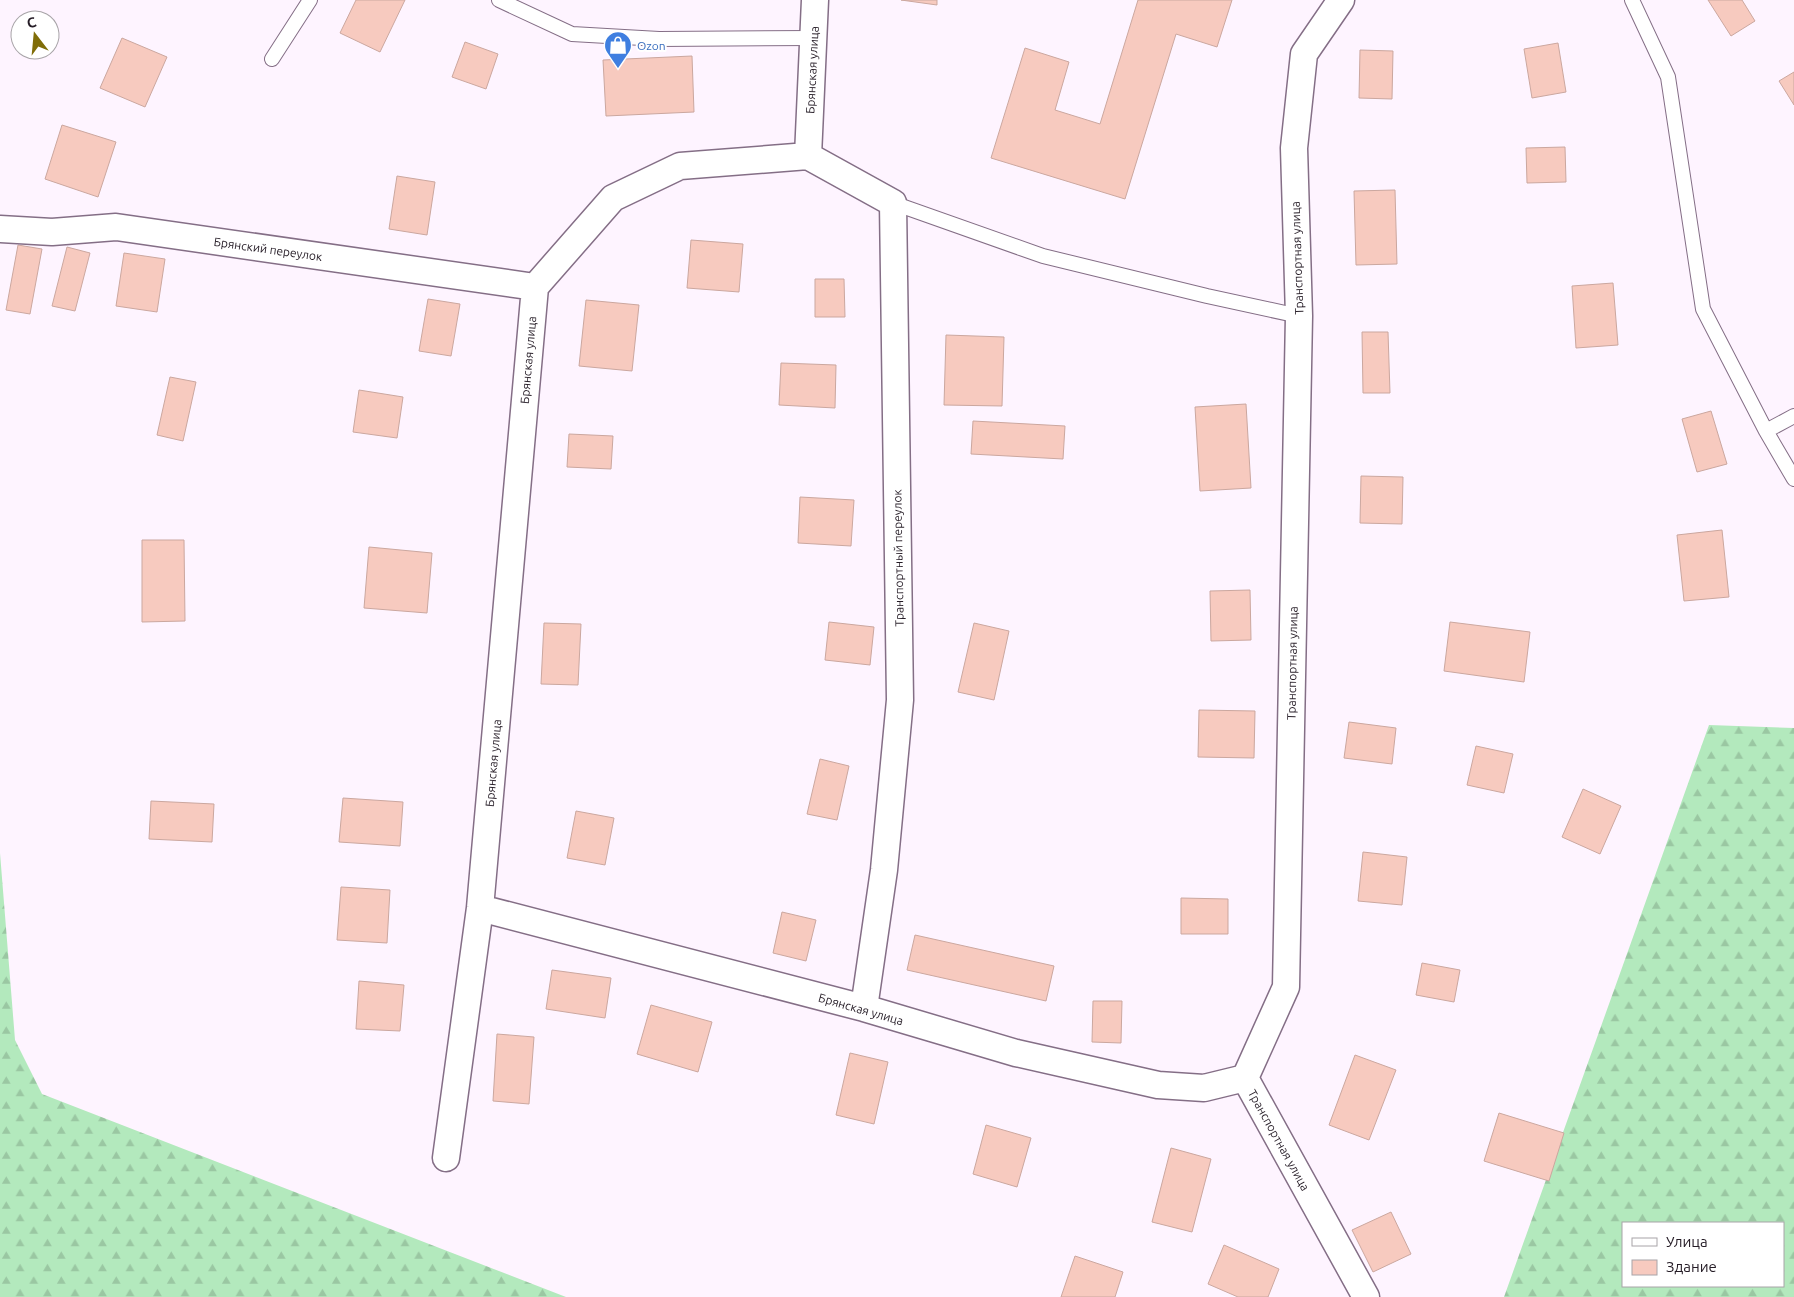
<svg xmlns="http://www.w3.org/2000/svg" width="1794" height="1297" viewBox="0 0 1794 1297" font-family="Ubuntu,sans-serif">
<defs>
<pattern id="forest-firs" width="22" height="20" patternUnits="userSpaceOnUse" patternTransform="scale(1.25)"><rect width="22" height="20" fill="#b3e9bd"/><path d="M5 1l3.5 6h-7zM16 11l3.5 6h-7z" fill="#9ac7a2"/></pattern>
</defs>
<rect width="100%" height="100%" fill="#fef4ff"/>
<path fill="url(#forest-firs)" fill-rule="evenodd" d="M1709,725L1794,728V1297H1504ZM1623,1223H1783V1286H1623Z
M0,853L15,1040L42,1094L566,1297H0Z"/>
<path fill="#f7cabf" stroke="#cba79f" d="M356,0H405L380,52L340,33Z
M901,0H937V5Z
M1138,0H1232L1217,47L1176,34L1125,199L991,158L1025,48L1069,62L1055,110L1100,124Z
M1708,0H1742L1755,21L1731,36Z
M122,38L167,57L145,107L100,88Z
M465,42L498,54L486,89L452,77Z
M1558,43L1566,92L1532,98L1524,49Z
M1360,50L1393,51L1392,99L1359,98Z
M692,56L694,112L606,116L603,60Z
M1794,72V105L1779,81Z
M62,125L116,142L98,197L45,179Z
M1565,147L1566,182L1527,183L1526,148Z
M397,176L435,182L427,235L389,229Z
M1395,190L1397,264L1356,265L1354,191Z
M691,240L743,244L739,292L687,288Z
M18,245L42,249L30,314L6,310Z
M67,247L90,253L75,311L52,306Z
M124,253L165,259L157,312L116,306Z
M815,279H844L845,317H815Z
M1613,283L1618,345L1576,348L1572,286Z
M428,299L460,304L451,356L419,351Z
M586,300L639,305L632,371L579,366Z
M1362,332H1388L1390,393H1363Z
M946,335L1004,337L1002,406L944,405Z
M781,363L836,365L835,408L779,405Z
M170,377L196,382L183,441L157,435Z
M359,390L403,397L397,438L353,432Z
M1246,404L1251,488L1200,491L1195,407Z
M1711,411L1727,464L1697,472L1682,419Z
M973,421L1065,426L1063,459L971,454Z
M569,434L613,436L611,469L567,467Z
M1361,476L1403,477L1402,524L1360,523Z
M800,497L854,500L851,546L798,543Z
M1722,530L1729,597L1684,601L1677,535Z
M142,540H184L185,621L142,622Z
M369,547L432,553L427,613L364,608Z
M1250,590L1251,640L1211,641L1210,591Z
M829,622L874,627L870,665L825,660Z
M1450,622L1530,632L1524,682L1444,671Z
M544,623L581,624L578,685L541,684Z
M974,623L1009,631L994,700L958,692Z
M1199,710L1255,711L1254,758L1198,757Z
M1349,722L1396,728L1392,764L1344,758Z
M1476,746L1513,754L1504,793L1467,785Z
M820,759L849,766L837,820L807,814Z
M1583,789L1621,806L1600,854L1562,837Z
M343,798L403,802L400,846L339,842Z
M151,801L214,804L212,842L149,839Z
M576,811L614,818L605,865L567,858Z
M1363,852L1407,857L1402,905L1358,901Z
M341,887L390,890L387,943L337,940Z
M1181,898L1228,899V934H1181Z
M782,912L816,920L806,961L773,953Z
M915,935L1054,966L1046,1001L907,970Z
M1422,963L1460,970L1454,1002L1416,995Z
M552,970L611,978L605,1018L546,1009Z
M359,981L404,985L400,1031L356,1029Z
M1093,1001H1122L1121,1043L1092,1042Z
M651,1005L712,1022L698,1072L637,1054Z
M497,1034L534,1037L529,1104L493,1101Z
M850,1053L888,1062L874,1124L836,1115Z
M1355,1055L1396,1070L1369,1140L1329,1125Z
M1499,1113L1564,1133L1549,1181L1484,1161Z
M986,1125L1031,1138L1017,1187L973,1174Z
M1171,1148L1211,1159L1192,1232L1152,1222Z
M1391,1212L1411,1254L1373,1272L1352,1230Z
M1224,1245L1279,1269L1268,1297H1238L1208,1284Z
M1075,1256L1123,1272L1115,1297H1061Z"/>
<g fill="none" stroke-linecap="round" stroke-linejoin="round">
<g stroke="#846e86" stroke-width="16">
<path id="service" d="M499,0L572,34L659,39L814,38
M1632,0L1668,77L1703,309L1766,431L1794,479
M272,59L310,0
M893,203L1043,256L1207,296L1299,316
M1766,431L1794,416"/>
</g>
<g stroke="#846e86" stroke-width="29">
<path id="minor" d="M1341,0L1304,54L1294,148L1299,316L1286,987L1245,1078L1366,1297
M808,156L893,203L900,700L884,870L864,1008
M808,156L815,0
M0,229L52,232L116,227L535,287
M480,908L864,1008L1016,1053L1158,1085L1204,1088L1245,1078
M446,1158L480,908L535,287L613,198L680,166L808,156"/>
</g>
<use href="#service" stroke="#fff" stroke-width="14"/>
<use href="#minor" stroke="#fff" stroke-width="26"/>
</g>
<defs>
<g id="shop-pin" transform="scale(1.4375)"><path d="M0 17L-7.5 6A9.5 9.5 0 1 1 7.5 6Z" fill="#3f7fe0" stroke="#fff"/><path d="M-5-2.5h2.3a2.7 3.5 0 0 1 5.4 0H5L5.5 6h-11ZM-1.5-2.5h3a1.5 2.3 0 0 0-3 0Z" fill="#fff"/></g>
</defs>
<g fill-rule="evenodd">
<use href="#shop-pin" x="618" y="45"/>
</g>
<g text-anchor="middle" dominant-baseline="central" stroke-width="4" stroke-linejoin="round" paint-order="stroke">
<g font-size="12" fill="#366cbe" stroke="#fff" text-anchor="start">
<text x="637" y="45">Ozon</text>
</g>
<g font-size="12" fill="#251c26" stroke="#fff">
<text transform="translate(812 70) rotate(-87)">Брянская улица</text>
<text transform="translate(268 249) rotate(8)">Брянский переулок</text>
<text transform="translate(1297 258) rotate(-92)">Транспортная улица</text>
<text transform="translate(528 360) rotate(-85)">Брянская улица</text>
<text transform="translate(898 558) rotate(-91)">Транспортный переулок</text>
<text transform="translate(1292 663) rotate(-89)">Транспортная улица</text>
<text transform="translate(493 763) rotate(-85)">Брянская улица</text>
<text transform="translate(861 1009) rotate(16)">Брянская улица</text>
<text transform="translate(1279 1140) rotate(61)">Транспортная улица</text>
</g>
</g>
<rect x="1622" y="1222" width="162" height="65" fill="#ffffff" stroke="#a8a4a8"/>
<rect x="1632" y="1238" width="25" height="8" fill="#ffffff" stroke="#a8a4a8"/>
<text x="1666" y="1247" font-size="15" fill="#251c26">Улица</text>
<rect x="1632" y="1260" width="25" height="15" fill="#f7cabf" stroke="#a8a4a8"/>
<text x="1666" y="1272" font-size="15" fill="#251c26">Здание</text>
<g transform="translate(35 35) rotate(344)"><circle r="24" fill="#ffffff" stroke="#a8a4a8"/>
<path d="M0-4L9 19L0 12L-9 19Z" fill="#806d08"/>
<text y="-8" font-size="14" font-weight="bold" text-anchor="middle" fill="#251c26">С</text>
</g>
</svg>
